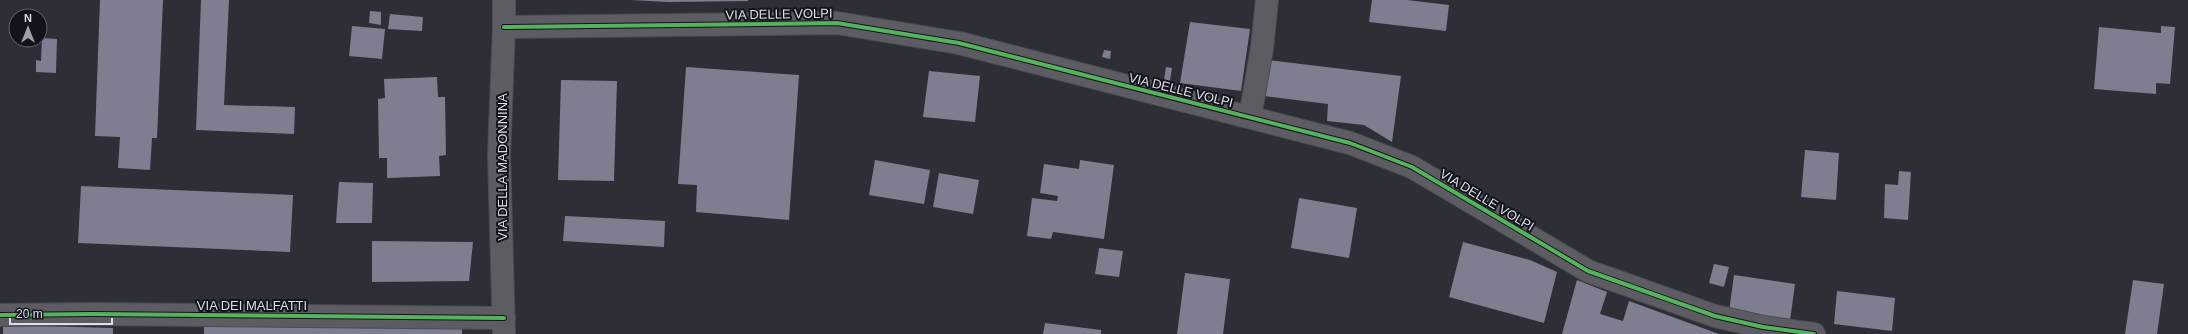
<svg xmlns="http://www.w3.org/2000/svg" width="2188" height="334" viewBox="0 0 2188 334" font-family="Helvetica,sans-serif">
<rect width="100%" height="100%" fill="#2e2e37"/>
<path fill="#7d7e90" d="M100,0H163L157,138H152L150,170L118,168L120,137L95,136Z
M201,0H229L224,105L295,107L294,134L196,130Z
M631,0H748V1L668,2Z
M1372,0H1407L1449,5L1446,31L1369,22Z
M370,11L381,12V25L369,23Z
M390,14L423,17L422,31L388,29Z
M1190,22L1250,29L1241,91L1180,83Z
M352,26L385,29L382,59L349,56Z
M2161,26L2175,27L2170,84L2156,83V94L2094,89L2099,27L2161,33Z
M42,38L57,39L56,73L36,72V60L41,61Z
M1104,50L1111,51L1110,59L1102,57Z
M1268,60L1401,76L1392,142L1364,125L1327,121L1328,104L1264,96Z
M686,67L799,75L789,220L696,212L697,185L678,184Z
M1166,67L1172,68L1170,81L1164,80Z
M929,71L980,76L975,122L923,117Z
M437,77L438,97H445L446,155L439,156L440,176L387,178V158H379L378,99L385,98L384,79Z
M561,80L617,81L614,181L558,180Z
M1805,150L1839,153L1836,200L1801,197Z
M875,160L930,170L924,204L869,195Z
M1080,160L1114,165L1104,239L1053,232L1051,239L1027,236L1032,198L1057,201L1058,196L1040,193L1044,164L1079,169Z
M1899,171L1911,172L1908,220L1884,218L1885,184L1898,185Z
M939,173L979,180L973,214L933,207Z
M339,182L373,183L372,223H336Z
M81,186L293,195L290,252L78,243Z
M1299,198L1357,208L1349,258L1291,248Z
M565,216L665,221L664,247L563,241Z
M372,241L473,242L469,281L372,282Z
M1463,242L1530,260L1557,272L1544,323L1449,297Z
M1099,248L1123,251L1119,277L1095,274Z
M1714,264L1729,267L1724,287L1709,283Z
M1185,273L1230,279L1223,334H1177Z
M1734,275L1795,284L1790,321L1729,312Z
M1577,280L1607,292L1600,314L1623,321L1629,301L1719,334H1562Z
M2133,280L2164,284L2157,334H2125Z
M1837,291L1895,298L1892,331L1834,324Z
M1045,323L1101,330V334H1043Z
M3,325L113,328V334H3Z
M204,325L329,328H462V334H204Z"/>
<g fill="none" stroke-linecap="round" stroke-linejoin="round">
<g stroke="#4b4b53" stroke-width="24">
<path id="minor" d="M504,27L837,23L959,43L1350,143L1412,167L1588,271L1715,316L1763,327L1814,334
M1250,117L1262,48L1267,0
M0,315L92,314L504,318"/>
</g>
<g stroke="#4b4b53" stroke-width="24">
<path id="secondary" d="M504,334L499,155L504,27V0"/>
</g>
<use href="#minor" stroke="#5c5c62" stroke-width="22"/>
<use href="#secondary" stroke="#5c5c62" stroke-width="22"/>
<g stroke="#13141b" stroke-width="6">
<path id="cycleway" d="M504,27L837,23L959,43L1350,143L1412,167L1588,271L1715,316L1763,327L1814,334
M0,315L92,314L504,318"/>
</g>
<use href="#cycleway" stroke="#56b35d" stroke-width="4"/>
</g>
<g text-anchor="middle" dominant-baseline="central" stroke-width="4" stroke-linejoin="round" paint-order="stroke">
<g font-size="13" fill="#dddee8" stroke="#13141b">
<text transform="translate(779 14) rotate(-1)">VIA DELLE VOLPI</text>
<text transform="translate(1181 90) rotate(14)">VIA DELLE VOLPI</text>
<text transform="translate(502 167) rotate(-90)">VIA DELLA MADONNINA</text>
<text transform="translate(1487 200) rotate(31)">VIA DELLE VOLPI</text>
<text x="252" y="305">VIA DEI MALFATTI</text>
</g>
</g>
<g transform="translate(28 28)"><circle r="19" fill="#13141b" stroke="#64656d"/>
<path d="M0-3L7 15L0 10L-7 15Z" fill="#a0a0aa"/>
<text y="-6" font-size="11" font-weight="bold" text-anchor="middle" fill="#dddee8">N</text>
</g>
<path d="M10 318v6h102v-6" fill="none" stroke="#dddee8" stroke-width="2"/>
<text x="16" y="318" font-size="12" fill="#dddee8" stroke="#13141b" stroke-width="3" paint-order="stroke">20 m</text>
</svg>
